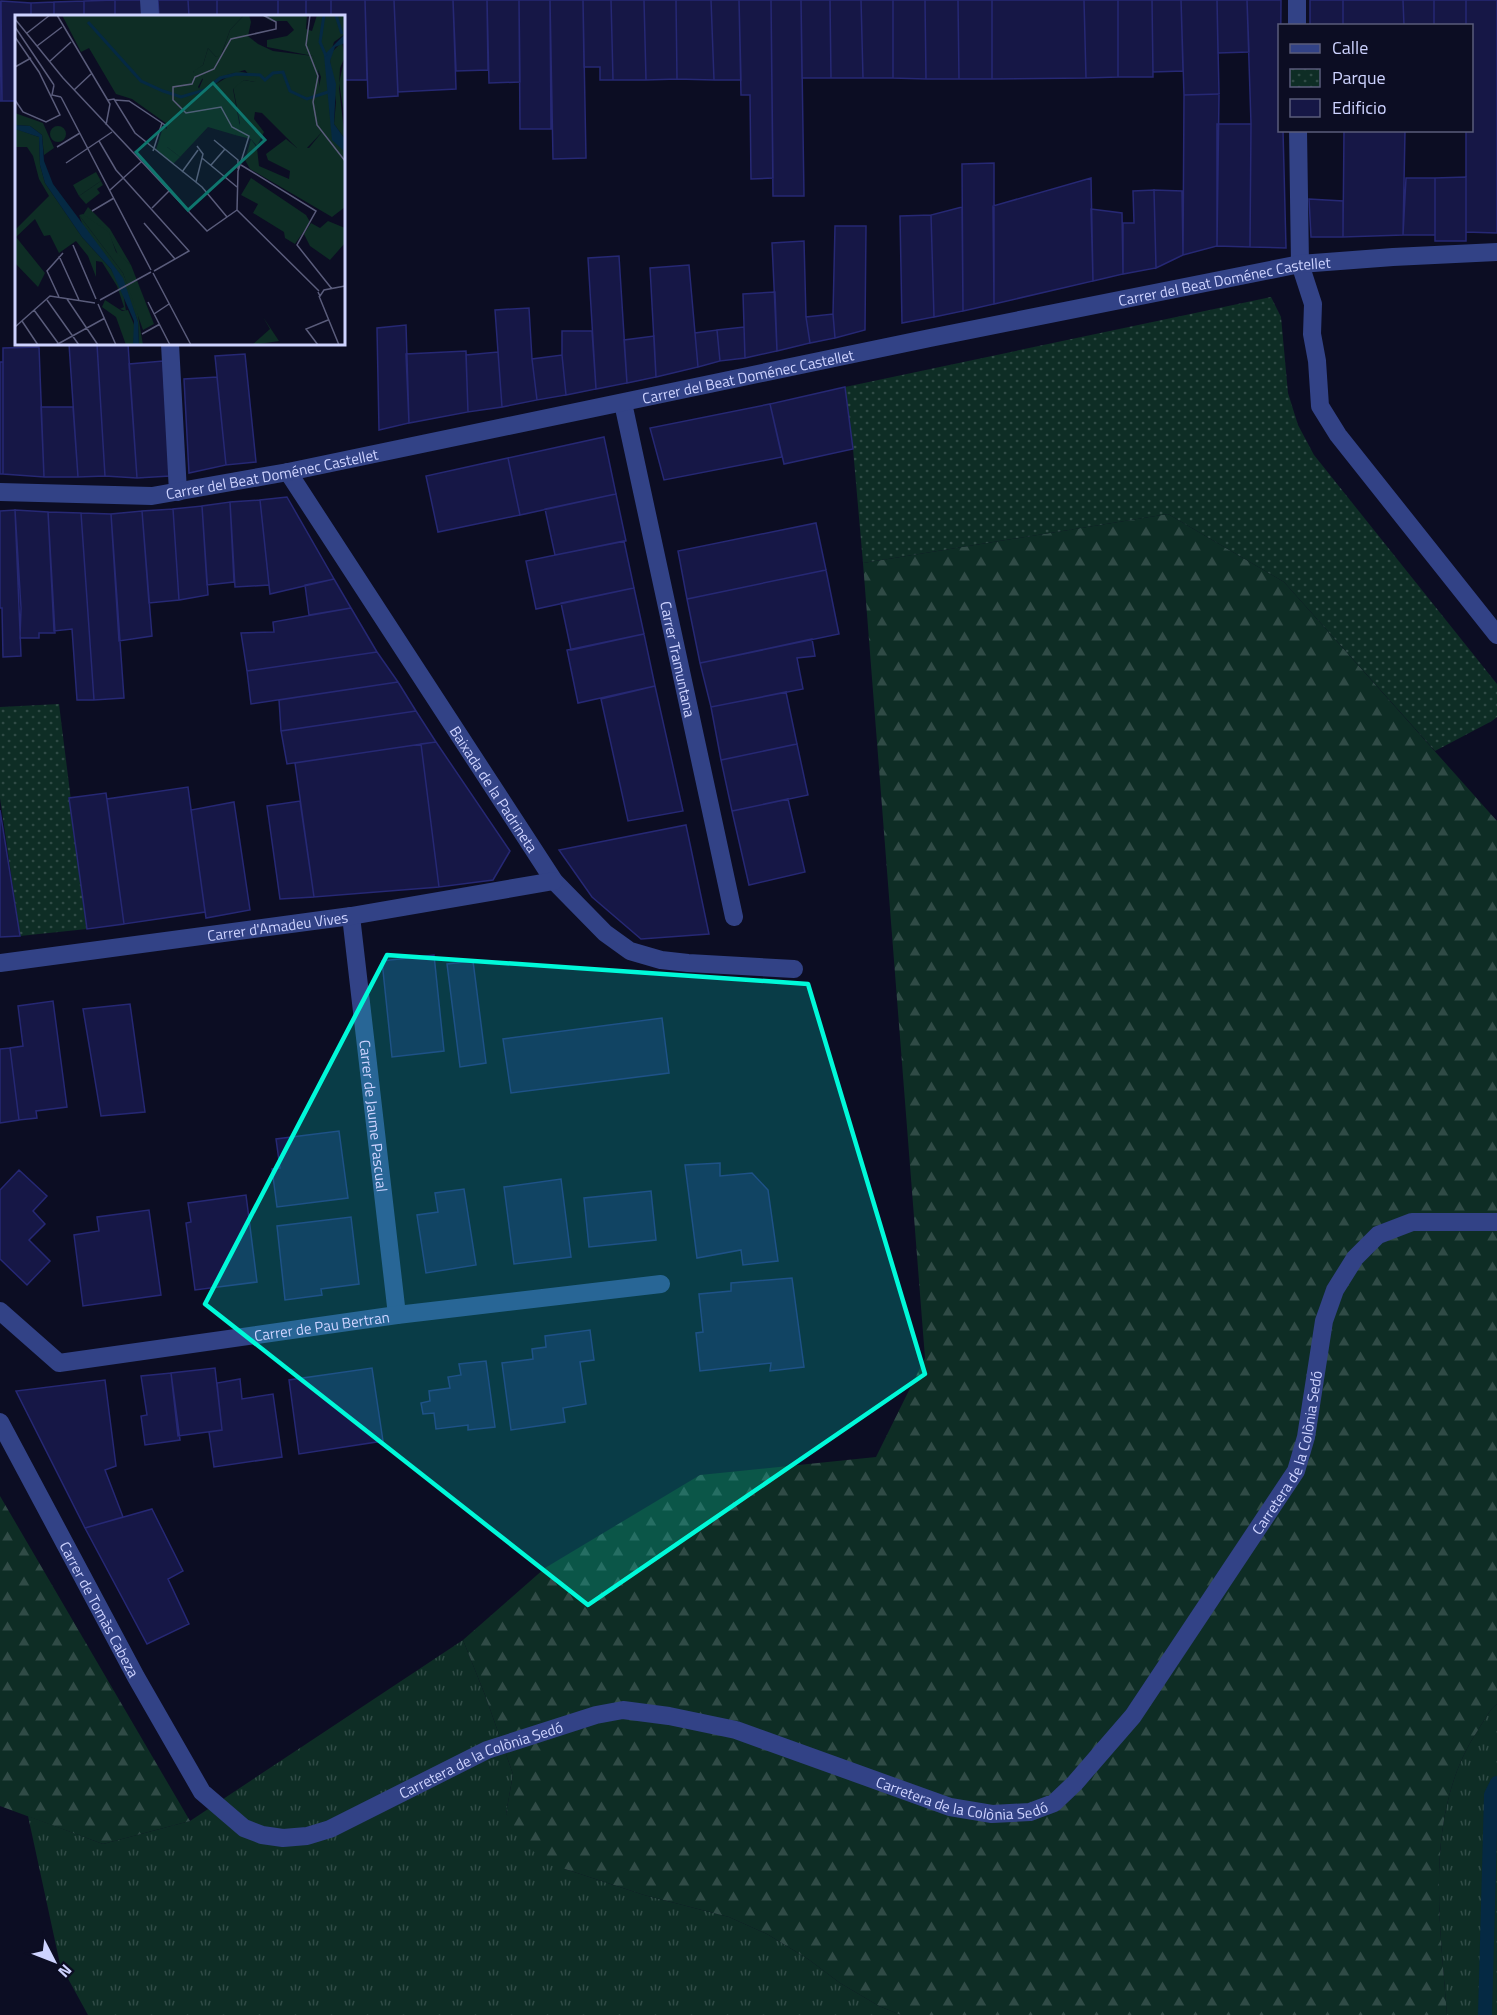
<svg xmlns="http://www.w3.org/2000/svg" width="1497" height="2015" viewBox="0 0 1497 2015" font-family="'Titillium Web',sans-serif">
<defs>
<pattern id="grass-tufts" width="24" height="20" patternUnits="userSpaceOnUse" patternTransform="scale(1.5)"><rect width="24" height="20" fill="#0e2d25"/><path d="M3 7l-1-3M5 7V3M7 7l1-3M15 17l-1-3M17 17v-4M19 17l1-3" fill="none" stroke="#304b46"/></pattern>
<pattern id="forest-firs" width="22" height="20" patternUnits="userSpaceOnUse" patternTransform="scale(1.5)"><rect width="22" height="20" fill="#0e2d25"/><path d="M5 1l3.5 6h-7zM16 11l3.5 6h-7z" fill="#304b46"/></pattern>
<pattern id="park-dots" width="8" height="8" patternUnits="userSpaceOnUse" patternTransform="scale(1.5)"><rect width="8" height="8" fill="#0e2d25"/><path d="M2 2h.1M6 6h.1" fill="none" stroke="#304b46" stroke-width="1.8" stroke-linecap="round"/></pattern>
</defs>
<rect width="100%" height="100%" fill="#0c0d23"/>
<path fill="url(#grass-tufts)" d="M463,1640L485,1695L513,1774L506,1814L565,1869L644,1895L729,1917L767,1934L808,1959L840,1983L879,2006L901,2015H88L60,1964L28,1816L103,1844L190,1821Z
M1497,1704V2015H1447C1440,1921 1423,1813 1478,1730C1484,1721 1489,1710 1497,1704Z"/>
<path fill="url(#forest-firs)" d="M1168,514L1284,582L1497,821V1704C1489,1710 1484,1721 1478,1730C1423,1813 1440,1921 1447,2015H901L879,2006L840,1983L808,1959L767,1934L729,1917L644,1895L565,1869L531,1850L506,1814L513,1774L485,1695L463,1640L545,1568L700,1475L876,1457L925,1358L863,563Z
M0,1496L190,1821L103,1844L0,1806Z"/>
<path fill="url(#park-dots)" d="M1271,297L1281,317L1288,393L1298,425L1314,455L1497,684V717L1492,721L1435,751L1284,582L1168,514L863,563L853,449L845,387Z
M59,704L87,929L20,936L0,798V707Z"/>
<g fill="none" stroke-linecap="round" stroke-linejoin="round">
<path stroke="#052943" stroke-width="14" d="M1485,2015L1491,1795L1497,1783"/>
</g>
<path fill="#161746" stroke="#262874" stroke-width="1.5" d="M115,0H142V16H115Z
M115,0V16H84V1Z
M158,0H188L189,16H159Z
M188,0H217V16H189Z
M217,0H278V16H217Z
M278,0H306V16H278Z
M306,0H331V16H306Z
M331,0H365L367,80H344V16H331Z
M365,0H394L398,96L368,98Z
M394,0H453L456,89L398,92Z
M453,0H487L488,70L456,71Z
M487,0H519L520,82L489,83Z
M519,0H550L551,129H520Z
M550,0H583L586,158L553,159Z
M583,0H611L613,80H600V67H584Z
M611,0H644L646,80H613Z
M644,0H676L677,79L646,80Z
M676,0H711L714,80L677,79Z
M711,0H739L741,80H714Z
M739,0H771L773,178L751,179L750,95H741Z
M771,0H801L804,196H773Z
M801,0H830L831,78H802Z
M830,0H861L863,78H831Z
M861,0H893V78H863Z
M893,0H925L926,79L893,78Z
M925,0H958L959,79H926Z
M958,0H992V79H959Z
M992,0H1084L1086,78L992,79Z
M1084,0H1118V77L1086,78Z
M1118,0H1152L1153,77H1118Z
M1152,0H1181L1183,71L1153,72Z
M1181,0H1217L1219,94L1184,95Z
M1217,0H1247L1249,52L1218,53Z
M1247,0H1281L1280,130H1283L1286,248L1250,247L1251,124Z
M1310,0H1343V26H1310Z
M1343,0H1403L1404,26H1343Z
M1403,0H1434V26H1404Z
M1434,0H1466V26H1434Z
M1466,0H1497V233L1466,232V130H1472V26H1466Z
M0,1L2,101H0Z
M1,1L31,3V16H16V101H2Z
M84,1V16H54V2Z
M54,2V16H31V3Z
M1219,94L1217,246L1183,255L1184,95Z
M1217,124H1251L1250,247L1217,246Z
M1344,130L1405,131L1403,235L1343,237Z
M994,163V304L963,311L962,164Z
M1466,177V241H1435V178Z
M1091,178L1093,281L994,304L993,206Z
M1406,178H1435V235H1403Z
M1154,190L1156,268L1123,274V223H1134L1133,191Z
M1154,190L1182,191L1183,255L1156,268Z
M1309,199L1343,201V237H1311Z
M962,207L963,311L934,317L931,215Z
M1091,209L1122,213L1123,274L1093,281Z
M931,215L934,317L902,323L900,216Z
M835,226H866L865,330L835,338L833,314Z
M804,241L806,317L810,343L777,351L772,243Z
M619,256L627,383L596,389L588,258Z
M689,265L698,367L656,377L650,268Z
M775,292L777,351L745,358L743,294Z
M529,308L532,359L537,400L502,407L495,310Z
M833,314L835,338L810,343L806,317Z
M406,325L409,423L379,430L377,328Z
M744,327L745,358L720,361L717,330Z
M717,330L720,361L698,367L695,333Z
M562,331H592L596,389L566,395L562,355Z
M654,336L656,377L627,383L624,340Z
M69,344H97L105,476L78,477Z
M97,344H128L137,478L105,476Z
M39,347L44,477L3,474V348Z
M466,351L468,412L409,423L406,354Z
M498,352L502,407L468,412L466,355Z
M245,354L256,462L226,465L215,356Z
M562,355L566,395L537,400L532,359Z
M163,361L170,476L137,478L129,364Z
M0,362H3V474H0Z
M217,377L226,465L189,473L184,379Z
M845,387L853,449L784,464L770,404Z
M770,404L782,457L664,480L650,428Z
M41,407H73L78,477H44Z
M604,437L616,494L520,515L508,458Z
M508,458L520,515L438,532L426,476Z
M616,494L626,541L555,555L545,509Z
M287,497L334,579L270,594L260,500Z
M260,500L269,585L235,587L230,502Z
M230,502L234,582L207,585L202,506Z
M202,506L208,595L179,600L173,509Z
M173,509L179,600L149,603L142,511Z
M15,510L48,512L55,633H39V638H20L21,608Z
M15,510L21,656L3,657L2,608H0V511Z
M142,511L152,636L119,641L111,514Z
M48,512L81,513L94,700H77L72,629L54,631Z
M81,513L111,514L124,698L94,700Z
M816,523L826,570L687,599L678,551Z
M624,541L634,588L536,609L526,561Z
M826,570L839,634L700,663L687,599Z
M334,579L351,608L309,615L305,585Z
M634,588L644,634L571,650L561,603Z
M351,608L377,652L247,671L241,633L274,632L273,622Z
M644,634L655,686L578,703L567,650Z
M812,639L815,656L797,658L803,689L711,707L700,663Z
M377,652L398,682L251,704L247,671Z
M398,682L416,711L281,731L279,700Z
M655,686L683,811L628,821L601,699Z
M786,692L797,744L721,760L711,707Z
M416,711L436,742L287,764L281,731Z
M436,742L510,851L493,880L439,887L421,744Z
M421,744L439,887L314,897L295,763Z
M797,744L808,795L732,811L721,760Z
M188,787L205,912L124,924L107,799Z
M106,793L124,924L87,929L69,798Z
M788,799L805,872L749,885L732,811Z
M300,801L314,897L280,899L267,806Z
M234,802L250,910L206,918L191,810Z
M0,810L20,936L0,937Z
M686,825L709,934L641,939L592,897L559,850Z
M434,955L444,1051L392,1057L382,961Z
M473,961L486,1063L460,1067L447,964Z
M53,1001L67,1107L36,1111L37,1118L19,1120L10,1048L23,1046L18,1006Z
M130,1004L145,1112L101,1116L83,1009Z
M662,1018L669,1073L511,1093L503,1039Z
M10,1048L19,1120L0,1123V1049Z
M339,1131L348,1198L277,1207L272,1169L280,1168L276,1139Z
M720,1163V1176L752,1173L768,1190L778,1261L743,1265L741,1250L697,1258L685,1165Z
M19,1170L47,1196L33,1211L45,1224L29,1240L50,1261L27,1285L0,1259V1190Z
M561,1179L571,1257L514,1264L504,1187Z
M464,1189L476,1265L426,1273L417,1215L438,1212L435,1193Z
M651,1191L656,1240L589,1247L584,1198Z
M246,1195L257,1282L195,1290L186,1223L191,1222L188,1203Z
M149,1210L161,1295L83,1306L74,1235L99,1231L97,1217Z
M351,1217L359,1284L321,1289L322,1295L285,1300L277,1226Z
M792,1278L804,1367L770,1371L771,1363L700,1371L696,1333L703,1332L699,1294L731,1291V1283Z
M590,1330L594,1360L580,1362L586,1404L563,1408L565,1422L511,1430L502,1363L533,1359L532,1349L546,1347L545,1336Z
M486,1361L495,1427L468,1430V1425L436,1429L434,1413L423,1414L421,1403L430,1401L429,1391L450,1388L448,1377L461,1375L459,1364Z
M215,1368L222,1430L178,1436L171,1373Z
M372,1368L383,1441L299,1454L289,1380Z
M171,1373L180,1440L145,1445L141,1416L147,1415L141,1376Z
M240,1379L242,1399L273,1394L282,1457L214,1467L209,1432L222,1430L217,1383Z
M105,1380L116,1466L105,1470L123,1517L85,1528L16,1391Z
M152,1509L183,1571L168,1579L189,1624L147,1644L85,1528Z"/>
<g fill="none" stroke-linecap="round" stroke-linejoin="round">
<g stroke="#324286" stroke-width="18">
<path d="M149,0L150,16"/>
<path d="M1297,0V26"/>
<path d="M1298,130L1300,264L1313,304L1312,334L1317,361L1320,406L1338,435L1497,635"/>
<path d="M170,344L178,492"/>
<path id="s1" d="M623,403L734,917"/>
<path id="s2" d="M288,472L554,881L605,933L630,951L661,960L688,963L794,969"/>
<path id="s3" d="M0,492L152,496L288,472L930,338L1300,264L1393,257L1497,252"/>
<path id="s4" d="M351,916L397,1315"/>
<path id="s5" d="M0,963L351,916L554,881"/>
<path id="s6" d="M0,1311L59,1363L397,1315L661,1284"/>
<path id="s7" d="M0,1422L136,1677L202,1792L244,1828L262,1835L283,1838L307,1836L330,1829L487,1750L596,1715L623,1710L669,1716L736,1730L950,1807L992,1814L1030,1812L1054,1803L1075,1783L1133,1716L1296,1471L1306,1437L1324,1321L1335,1290L1355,1258L1378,1235L1412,1222H1497"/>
</g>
</g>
<path fill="#00f9d9" fill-opacity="0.2" stroke="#00f9d9" stroke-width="4.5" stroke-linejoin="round" d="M387,955L808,984L925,1374L588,1605L205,1304Z"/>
<g text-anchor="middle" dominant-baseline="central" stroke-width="4.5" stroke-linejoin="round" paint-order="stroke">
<g font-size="15" fill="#ced3ff" stroke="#0c0d23">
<text stroke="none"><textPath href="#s3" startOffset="1246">Carrer del Beat Doménec Castellet</textPath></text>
<text stroke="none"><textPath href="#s3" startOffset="760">Carrer del Beat Doménec Castellet</textPath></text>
<text stroke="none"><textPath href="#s3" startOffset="274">Carrer del Beat Doménec Castellet</textPath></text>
<text stroke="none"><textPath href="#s1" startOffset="262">Carrer Tramuntana</textPath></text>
<text stroke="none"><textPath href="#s2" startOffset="378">Baixada de la Padrineta</textPath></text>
<text stroke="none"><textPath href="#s5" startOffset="280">Carrer d'Amadeu Vives</textPath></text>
<text stroke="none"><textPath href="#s4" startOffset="201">Carrer de Jaume Pascual</textPath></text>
<text stroke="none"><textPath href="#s6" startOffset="344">Carrer de Pau Bertran</textPath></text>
<text stroke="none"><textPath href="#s7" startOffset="1758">Carretera de la Colònia Sedó</textPath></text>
<text stroke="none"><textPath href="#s7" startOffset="212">Carrer de Tomàs Cabeza</textPath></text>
<text stroke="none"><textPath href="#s7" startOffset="732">Carretera de la Colònia Sedó</textPath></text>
<text stroke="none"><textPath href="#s7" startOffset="1236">Carretera de la Colònia Sedó</textPath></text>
</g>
</g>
<g transform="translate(15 15)">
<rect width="330" height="330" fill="#0c0d23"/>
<path d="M229,0H234L236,7L233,21L243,29L258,36L298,41L303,50L307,117L291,134L282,133L247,98L240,97L239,104L249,117L242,131L236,124L220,120L225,108L218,72L229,65L240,67L230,55L212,60L191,77L183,76L188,64L178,59L179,55L188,50L193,33L201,42L207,38L215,15ZM330,42V106L324,68ZM0,98L28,108L39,133L29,140L27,120L15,111L0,110ZM1,114L24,122L25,150L30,168L67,222L96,254L108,277L111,296L105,294L109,292L102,271L87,247L81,246V262L73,241L61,226L44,238L35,220L29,221L20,204L1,222L30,258L23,272L0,248V215L34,181L24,164L18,141L12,132H0ZM81,157L86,166L64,181L58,170ZM73,192L95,214L116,250L103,240L93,217L68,200ZM64,200L108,258L122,294L128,330H124L123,307L106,261L68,211Z" fill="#0e2d25"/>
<path d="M47,0H229L215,15L206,40L201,42L193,33L188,50L178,57L188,62L183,72L187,78L222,56L242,60L240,67L229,65L218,74L225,113L220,120L193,112L165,142L152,132V109L117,84L101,79L74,33L66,37ZM246,0H292L291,14L297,16L302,0H330V19L319,27L312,49L315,101L330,137V192L317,202L235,154L230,145L236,124L242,133L244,151L274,164L275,156L253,145L251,139L271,124L282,133H294L307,117L301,86L306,62L298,41L252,32V25L272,21L279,15L272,6H256ZM327,27L330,42L325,53L324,73L330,124L319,109L321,87L315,46L316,38ZM90,285L107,296L113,295L120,312L118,330H111L101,302L87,292Z" fill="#0e2d25"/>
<path d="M35 119a8 8 0 1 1 16 0a8 8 0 1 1-16 0ZM148,112L152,114V132L165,142L158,149L141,135ZM248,302L264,326L237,330L255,314Z" fill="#0e2d25"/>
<path d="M86,166L88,170L82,174L85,178L71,189L64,181ZM68,199L94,217L101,237L116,250L139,309L128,315L108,258L64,200Z" fill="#0e2d25"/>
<path d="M236,163L291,200L295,207L280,229L270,223L269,217L238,198L243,189L226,180ZM313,206L330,213V228L315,245L295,231L289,219L296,208L305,213Z" fill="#0e2d25"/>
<path d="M330,19V28L320,32L315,46L321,69L319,109L330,124V137L317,125L309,40ZM0,110L15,111L27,120L29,146L38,169L108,263L123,307L124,330H118L119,306L96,254L67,222L30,168L25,150L24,122L0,114Z" fill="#052943"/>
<path fill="none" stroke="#052943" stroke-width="3" d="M309,0L305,27L311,41M321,0L327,19M73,7L126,66L148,76L166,82L190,75L205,63L221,59L245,60L250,65L258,58L268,57L275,76L292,84L313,77"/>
<path fill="none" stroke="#5a5c7b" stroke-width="1.5" d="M42,0L95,89L91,110M295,0L291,30L303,61L298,87L302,110L330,146M0,4L48,63L192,216L222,195M0,12L39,70M12,18L35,0M0,22L24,57L45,100L31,107L8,97L0,85M22,31L47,12M34,47L56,27M0,52L16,43M39,70L37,80L46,82M59,75L76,59M46,82L136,255M93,85L99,84L120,118L187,172L212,202M100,85L114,86L150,110M199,125L223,145V154M84,126L101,155L174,236L139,256M42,132L65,118M138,136L147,108M187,143L222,172M51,148L97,117M196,150L210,134M226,150L301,196L282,230L317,274M167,157L183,135M181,167L188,139L182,131M95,175L126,147M137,193L154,176M222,195L223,156L234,121L217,112L206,92L171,98L158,85V72L177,69L180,62L199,54L216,24L261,14V7L248,0M222,195L304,276M77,196L99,183M129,208L160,244M58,230L81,284M44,241L64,285M138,258L176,330M303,277L305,281L309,275L330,271M304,281L324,330M44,282L32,256L48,238M52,284L83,330M32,285L64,330M85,285L136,257M133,287L155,330M83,289L101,330M19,295L43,328M139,299L154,289M7,306L23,330M0,312L35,281L80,288M127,319L145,309M41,330L90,303M303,330L291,314L313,305"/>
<path fill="#0f766e" fill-opacity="0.15" stroke="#0f766e" stroke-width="3" d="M198,68L250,125L173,195L121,137Z"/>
<rect width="330" height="330" fill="none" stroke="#ced3ff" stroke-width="3"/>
</g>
<rect x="1278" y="24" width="195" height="108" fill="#0c0d23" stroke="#5a5c7b" stroke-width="1.5"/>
<rect x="1290" y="44" width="30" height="9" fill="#324286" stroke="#5a5c7b" stroke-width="1.5"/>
<text x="1332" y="54" font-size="18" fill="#ced3ff">Calle</text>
<rect x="1290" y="69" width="30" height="18" fill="url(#park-dots)" stroke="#5a5c7b" stroke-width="1.5"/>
<text x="1332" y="84" font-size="18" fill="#ced3ff">Parque</text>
<rect x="1290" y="99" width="30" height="18" fill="#161746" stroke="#5a5c7b" stroke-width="1.5"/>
<text x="1332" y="114" font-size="18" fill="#ced3ff">Edificio</text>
<g transform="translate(54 1961) rotate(132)" stroke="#0c0d23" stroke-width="4.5" paint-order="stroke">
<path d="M0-4.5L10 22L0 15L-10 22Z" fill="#ced3ff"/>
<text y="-9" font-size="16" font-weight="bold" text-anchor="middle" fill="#ced3ff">N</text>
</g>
</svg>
